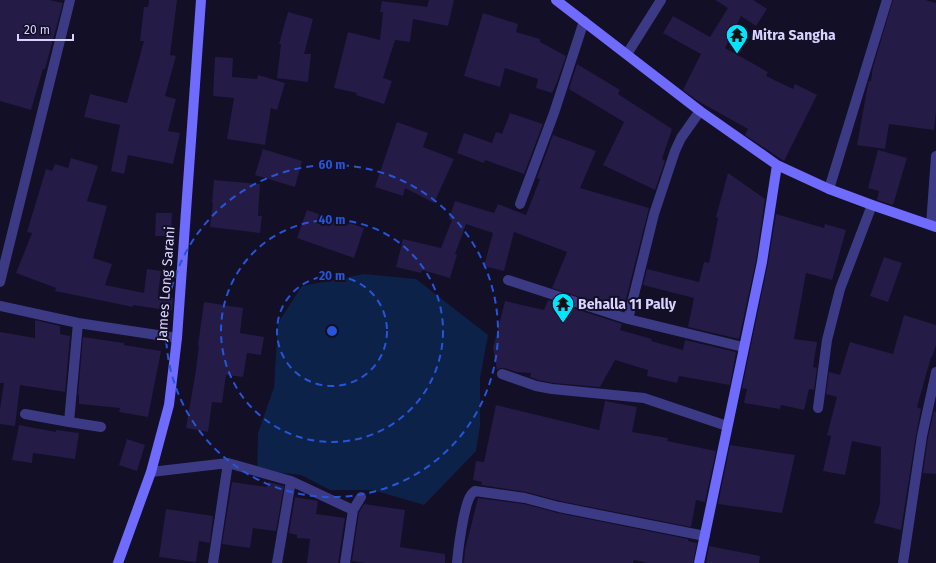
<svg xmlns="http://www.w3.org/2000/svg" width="936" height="563" viewBox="0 0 936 563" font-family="'Fira Sans',sans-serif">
<rect width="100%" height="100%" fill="#130f26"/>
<path fill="#0c2248" d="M364,274L416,279L488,335L480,378V426L476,451L424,505L373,490H330L301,475L257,470L258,433L274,387L278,323L302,286Z"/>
<path fill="#241b47" d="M0,0H49L63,3L45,69H43L31,110L0,101Z
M149,0H177L170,55L176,56L165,96L176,99L168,131L180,133L173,164L128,155L124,174L111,171L120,125L84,117L90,94L127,103L144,41H140L144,7H148Z
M429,0H454L448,26L413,19L410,42L395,40L383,78L392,81L384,104L356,95L357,93L334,88L348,32L380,40L383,12H380L382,1L427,7Z
M715,0H753L767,9L756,26L741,16L725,48L768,72L766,76L793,89L795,84L817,95L784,161L745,135L748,129L698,101L683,90L701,54L663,33L673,16L710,37L728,8Z
M893,0H925L936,3V112L934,130L889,124L885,149L857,145L868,84L869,81H871L873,67Z
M288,12L313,19L304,54H311L308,82L277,78L281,44H279Z
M483,13L518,24L516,32L540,39V42L566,56L557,82L552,93L536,88L538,79L505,68L500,87L464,76Z
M215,57L233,58L232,77L257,79L258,75L285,83L277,110L271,108L265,145L227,139L234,98L213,96Z
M577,64L620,90L618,94L672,129L662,159L665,161L655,190L603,165L624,122L569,89Z
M510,113L543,124L524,174L485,160L484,163L457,153L464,133L492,143L496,132L502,134Z
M397,122L428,133L423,147L454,159L434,203L405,188L403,196L375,187Z
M553,135L596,151L580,188L649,208L623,311L552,288L567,252L514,232L504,271L484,266L493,233L466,224L455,254L457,255L450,278L422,270L421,273L396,267L403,239L441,248L452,220L449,219L455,201L494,213L498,204L526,215L540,179L537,178Z
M263,149L302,161L295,187L255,175Z
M878,150L907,158L893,205L877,200L879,191L868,188Z
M71,158L98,166L87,201L107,206L93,258L112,264L105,285L144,293L147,269L161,271L158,295L173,298L172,311L133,305V307L55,291L56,288L16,273L32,233L27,232L46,169L52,171L55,164L68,168Z
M728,173L765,199L756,261L739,339L688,327L694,298L643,285L647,269L699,282L704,262L709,263L718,218L716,217Z
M214,180L260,184L258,216H262L260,233L210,227L213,203H212Z
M307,210L349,225V223L364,228L354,258L297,238Z
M156,213H172L171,236H155Z
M776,214L824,228L825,224L846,230L832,280L806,273L794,339L817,342L813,367L817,368L814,390L809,389L804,410L781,405L780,409L744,403L747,389L742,388L768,263Z
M884,257L902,263L888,302L870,296Z
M548,300L622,324L620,330L652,339L651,341L683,350L685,340L736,352L730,385L679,376L677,383L647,376L648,370L615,360L600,387L553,383L538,380L530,377L531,373L517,372L504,368H500L497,370L493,348L505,301L544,310Z
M204,302L243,308L240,333L264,337L261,355L247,353L243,377L226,375L222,403L212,402L208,432L186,428L196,370L199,345H198Z
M904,315L936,325V345L932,357H931L917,407L921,409L916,435L901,530L874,523L880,503L881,447L852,441L845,475L823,471L831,436L827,435L837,397L826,394L829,372L840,375L850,342L893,354Z
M35,320L60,326V334L70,336L65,392L20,385L15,426L0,424V409L4,383H0V332L35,338Z
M83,337L124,343V345L161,351L148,417L119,412L120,408L79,404V395L78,394Z
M605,401L637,407L632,432L668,438L667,441L716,451L705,502L696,500L691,527L560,501L526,492L481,485L482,482L473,480L476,461L484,462L496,405L599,430Z
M934,411L936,412V474L923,473L928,437Z
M19,425L56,432V430L79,433L75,459L33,453L32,463L12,460Z
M127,439L145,445L137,471L119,465Z
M730,445L795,455L782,513L718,504Z
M232,482L267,487L268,482L284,486L276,531L253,528L250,548L222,544Z
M295,497L318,501L316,514L345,518L338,563H307L310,539L297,538V535L289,533Z
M478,498L524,504L558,513L688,539V541L697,543L693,563H648L634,560L633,563H464L465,550Z
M364,504L405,510L400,547L445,554V563H367L352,561L359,512Z
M166,509L213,516L210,543L199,541L196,562L159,557Z
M709,546L760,556L759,563H706Z"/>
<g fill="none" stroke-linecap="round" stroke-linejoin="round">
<path stroke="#3d3a85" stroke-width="10" d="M627,54L661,0
M829,189L887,0
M520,204L554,113L584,21
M931,225L936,156
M508,280L628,319L743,347
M0,282L70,0
M0,306L78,323L177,338
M628,319L654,214L675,151L681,138L700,111
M502,374L536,386L552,389L644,398L727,426
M818,408L827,340L840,289L872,205
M25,414L69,422L78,323
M69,422L101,427
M151,472L228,463L291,481L353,510
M213,563L228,463
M277,563L291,481
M345,563L353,510L361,497
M457,563C458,550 464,504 471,495C471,494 475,491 475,491L525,498L559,507L705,536
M903,563L922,436L936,372"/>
<path stroke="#6f6bff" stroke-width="10" d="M556,0L700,111L777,165L829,189L872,205L936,227
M118,563L151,472L169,405L177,338L201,0
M699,563L762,262L777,165"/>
</g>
<g fill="none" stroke="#2655da" stroke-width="2" stroke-dasharray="7 5">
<circle cx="332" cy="331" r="55"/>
<circle cx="332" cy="331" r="111"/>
<circle cx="332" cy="331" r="166"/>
</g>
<defs>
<g id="temple-pin" transform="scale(1.15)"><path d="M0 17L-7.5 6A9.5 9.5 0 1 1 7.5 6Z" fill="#00e5ff" stroke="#130f26"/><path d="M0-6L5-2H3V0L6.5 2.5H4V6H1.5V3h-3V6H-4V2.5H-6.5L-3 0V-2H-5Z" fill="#111"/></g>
</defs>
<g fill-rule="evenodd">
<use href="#temple-pin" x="737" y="35"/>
<use href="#temple-pin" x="563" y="304"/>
</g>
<g text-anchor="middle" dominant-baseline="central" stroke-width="4" stroke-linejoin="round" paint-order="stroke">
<g font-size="14" font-weight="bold" fill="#d9d4ff" stroke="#130f26" text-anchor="start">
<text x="752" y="35">Mitra Sangha</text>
<text x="578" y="304">Behalla 11 Pally</text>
</g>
<g font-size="14" fill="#d9d4ff" stroke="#130f26">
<text transform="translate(166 284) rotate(-86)">James Long Sarani</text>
</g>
</g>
<circle cx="332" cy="331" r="6" fill="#2655da" stroke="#130f26" stroke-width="2"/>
<g font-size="12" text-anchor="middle" font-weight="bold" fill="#2655da" stroke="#130f26" stroke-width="4" stroke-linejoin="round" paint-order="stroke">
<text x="332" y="169">60 m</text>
<text x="332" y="224">40 m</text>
<text x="332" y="280">20 m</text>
</g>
<path d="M18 34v6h55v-6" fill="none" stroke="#d9d4ff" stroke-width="2"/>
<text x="24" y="34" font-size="12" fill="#d9d4ff" stroke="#130f26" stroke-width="3" paint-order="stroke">20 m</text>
</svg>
